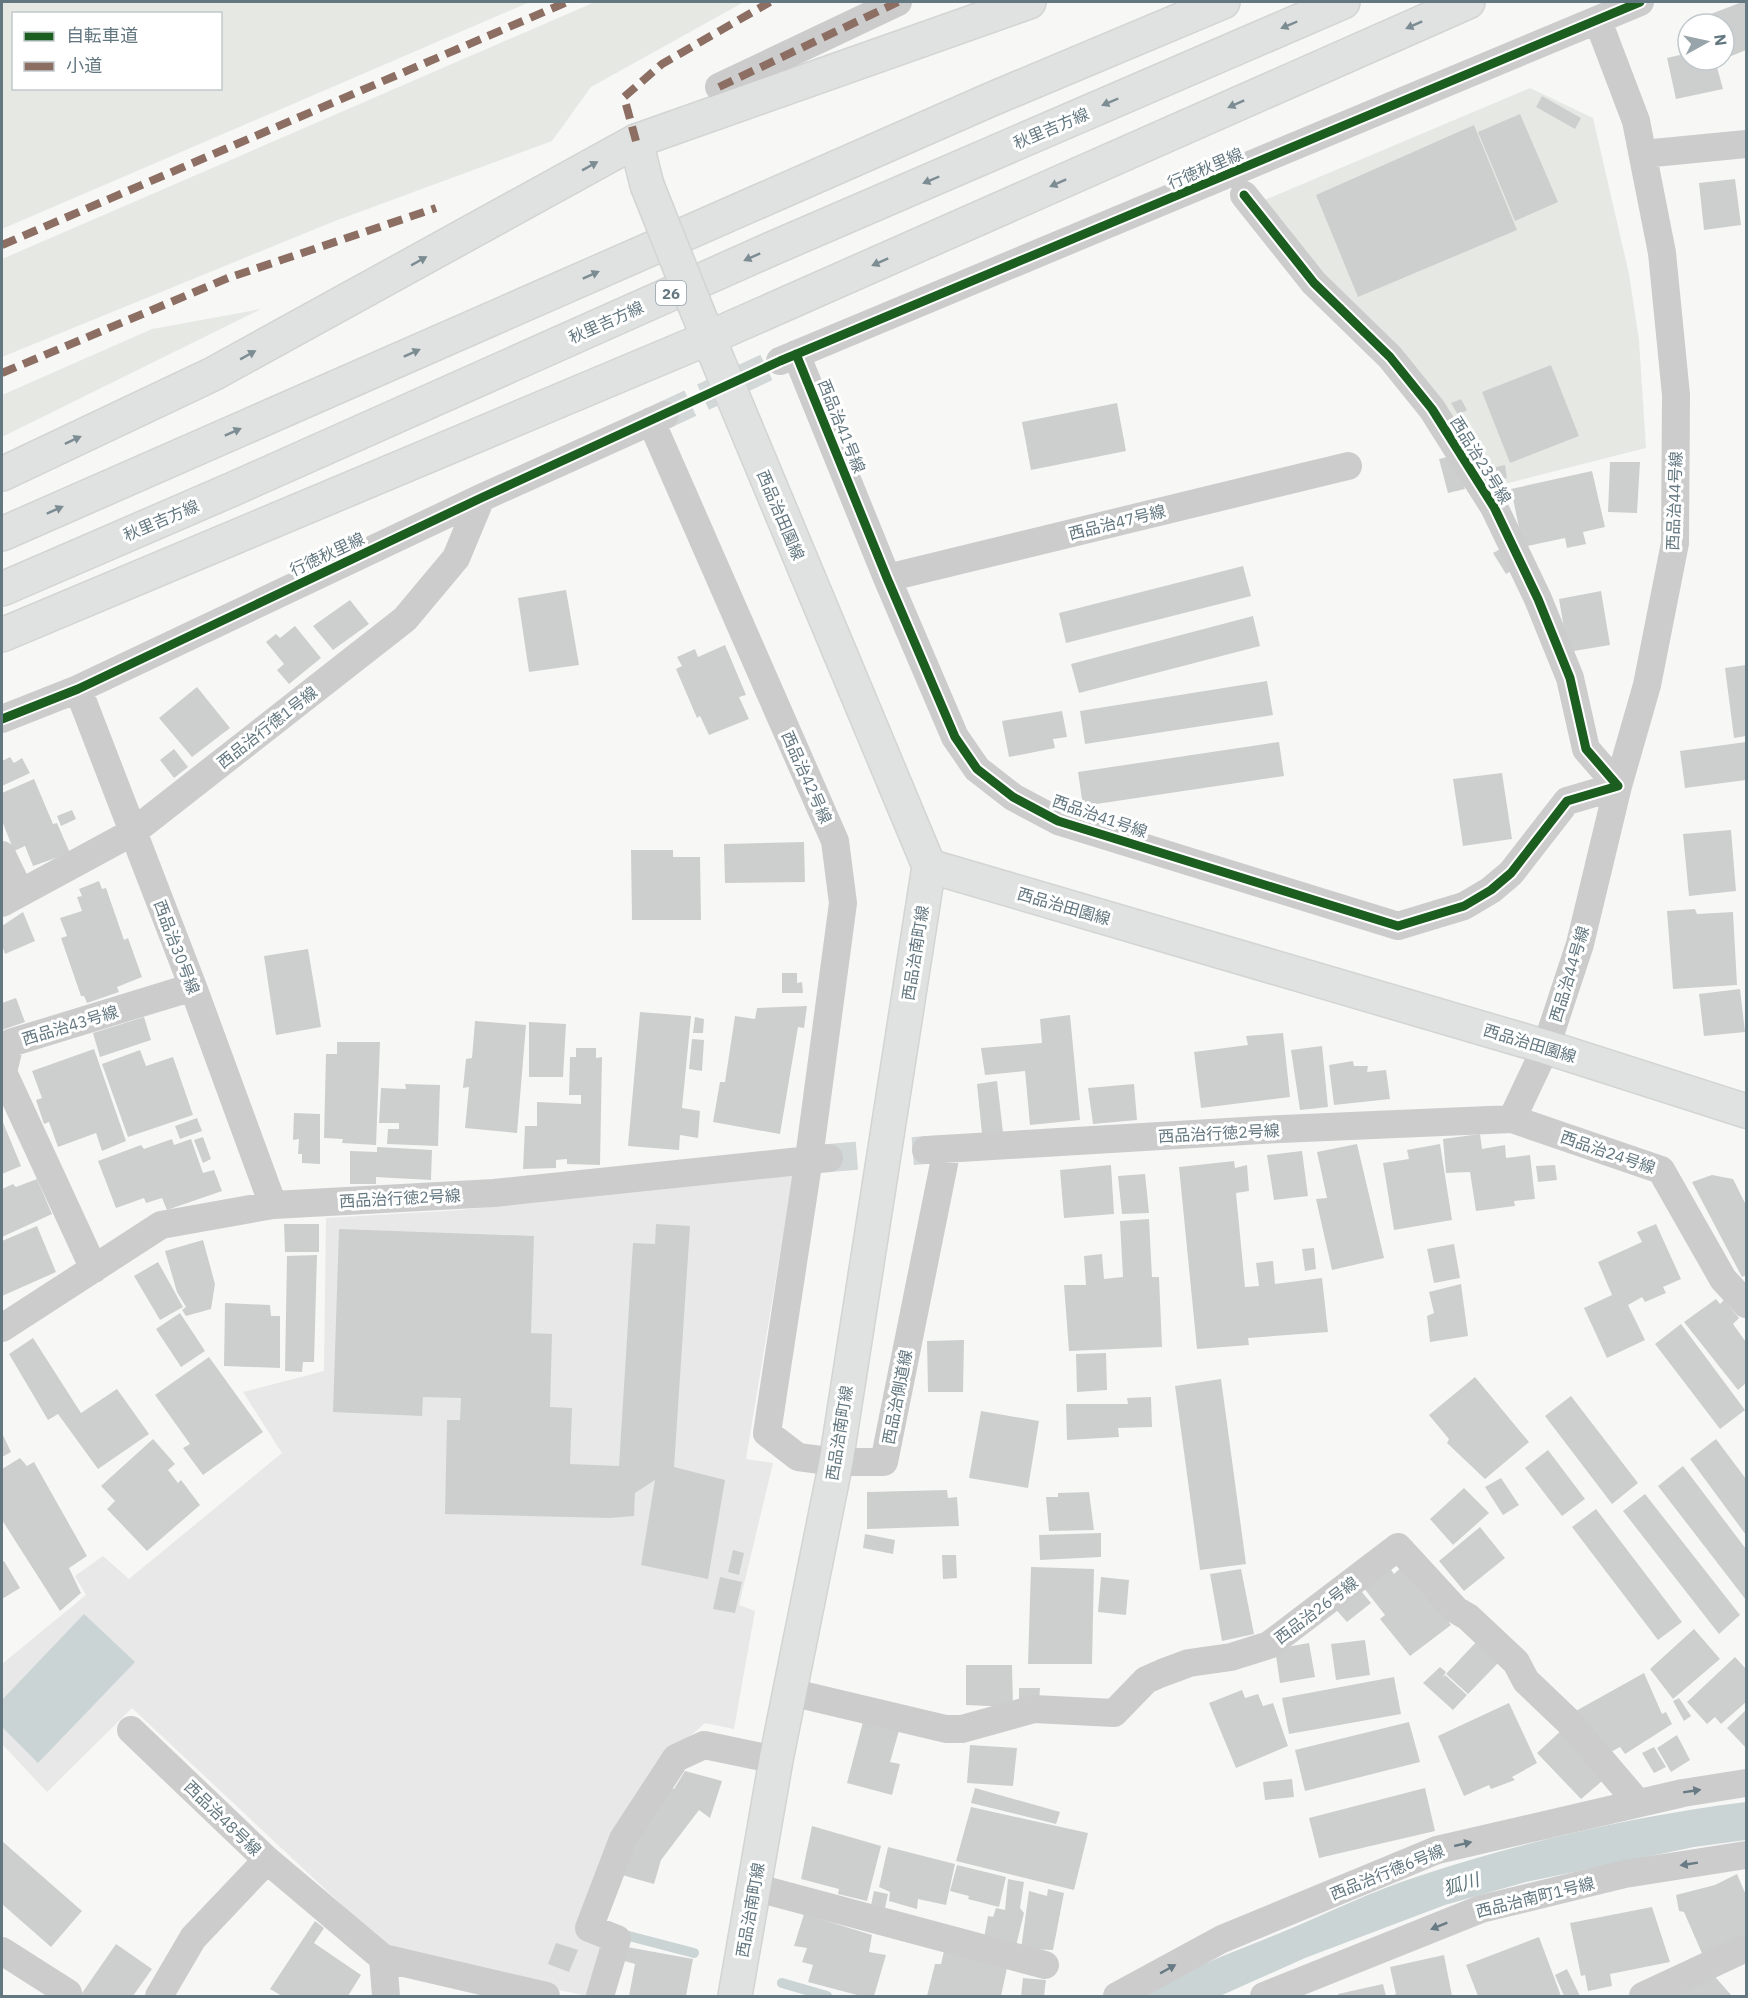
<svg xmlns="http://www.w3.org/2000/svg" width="1748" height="1998" viewBox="0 0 1748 1998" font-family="'IBM Plex Sans','Noto Sans JP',sans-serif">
<rect width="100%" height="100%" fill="#f7f7f6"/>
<path fill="#e7e8e7" d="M793,1175L746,1459L773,1463L739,1605L755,1611L734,1729L705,1723L670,1754L615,1839L604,1940L587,1996L405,1957L388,1948L132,1708L47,1792L2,1744V1664L86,1595L75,1576L103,1556L129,1579L282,1453L243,1392L324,1371L326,1218L460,1210Z"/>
<path fill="#e6e9e3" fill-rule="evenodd" d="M2,2H530L2,229ZM14,14H220V88H14Z
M595,2H744L591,87L552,141L335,221L2,357V259Z
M1530,88L1593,118L1629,274L1639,340L1646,448L1489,488L1262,201Z
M261,309L2,437V395L152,329Z"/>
<path fill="#cad4d5" d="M84,1614L135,1662L38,1763L2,1727V1700Z
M1746,1802V1840L1694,1847L1526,1882L1445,1905L1305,1958L1220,1996H1140C1184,1970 1233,1952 1280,1933C1326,1914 1372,1891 1419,1876C1523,1842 1638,1815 1746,1802Z"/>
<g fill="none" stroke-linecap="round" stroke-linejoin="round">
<path stroke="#cad4d5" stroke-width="10" d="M625,1935L694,1953
M782,1983L827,1996"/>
</g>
<path fill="#cdcfcf" d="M1742,2H1746V50L1724,59V24H1706L1703,17Z
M1688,53V60H1715L1723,89L1676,99L1667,58Z
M1542,96L1581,118L1575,129L1536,107Z
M1520,114L1558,202L1515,221L1478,132Z
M1474,125L1517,230L1358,297L1316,195Z
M1735,179L1741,225L1704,230L1699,183Z
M1551,365L1579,436L1510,463L1482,392Z
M1461,399L1467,410L1458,415L1451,403Z
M1117,403L1126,451L1031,470L1022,422Z
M1451,456L1459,464L1465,489L1448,493L1439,459Z
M1610,462H1640L1637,513L1608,512Z
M1505,465L1507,478L1493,481L1491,468Z
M1592,471L1605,527L1583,532L1586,544L1567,548L1565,538L1523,547L1511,489Z
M1504,547L1516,568L1506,574L1493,553Z
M1243,566L1251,596L1066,643L1059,613Z
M566,590L579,665L529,672L518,598Z
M1601,591L1610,645L1568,652L1559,599Z
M350,600L369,624L333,650L313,626Z
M1253,616L1260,646L1079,693L1071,664Z
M295,626L321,658L289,684L277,670L284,664L266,642L276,634L280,638Z
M725,645L746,695L739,697L749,719L709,735L700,716L697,718L676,669L682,666L677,657L695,649L698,657Z
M1746,665V736L1734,738L1725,668Z
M1267,681L1273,715L1085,744L1080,711Z
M197,687L230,728L192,757L159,718Z
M1062,711L1067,737L1053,739L1055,748L1009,757L1002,721Z
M1279,742L1284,776L1083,806L1078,772Z
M1746,742V780L1685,788L1680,751Z
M174,749L188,767L174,778L160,760Z
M10,757L14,763L22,758L30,773L2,786V761Z
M1502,773L1512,839L1463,846L1453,779Z
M34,779L53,824L57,823L70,853L33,866L25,846L14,851L2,821V793Z
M72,810L76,819L61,826L57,816Z
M1731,830L1736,891L1689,896L1683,834Z
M804,842L805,882L725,883L724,844Z
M631,850H673V857H700L701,920H632Z
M99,881L102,889L106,888L124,940L128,938L142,977L117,987L119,992L87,1003L84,996H81L61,938L67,936L60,918L82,911L77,897L82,896L79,889Z
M1695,909L1697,914L1733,912L1737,985L1673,989L1667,911Z
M23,912L35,941L5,954L2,945V926Z
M308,949L321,1027L276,1035L264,956Z
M782,973H797V983L802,982L803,993H782Z
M1740,989L1745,1032L1704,1036L1699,994Z
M16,998L25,1022L2,1030V1003Z
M807,1006L804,1028L798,1027L780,1134L713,1122L720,1082H725L735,1016L755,1019L757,1008Z
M640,1012L691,1016L682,1108L700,1111L698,1138L680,1135L679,1150L628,1146Z
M1070,1015L1080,1120L1030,1125L1025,1071L985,1075L981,1048L1042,1043L1040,1019Z
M144,1017L151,1040L100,1057L93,1033Z
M695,1017L704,1019L703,1033H693Z
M475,1021L526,1025L517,1133L465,1128L469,1087L463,1088L466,1059L472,1058Z
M529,1022L566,1024L563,1077H529Z
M1283,1033L1290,1097L1201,1108L1194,1052L1248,1045L1246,1036Z
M692,1039L704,1040L702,1071L689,1069Z
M337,1042H380L376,1145L342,1143L343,1139L324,1138L326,1054H337Z
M1322,1046L1328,1107L1300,1110L1291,1050Z
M576,1048H596V1058L602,1057L600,1165L567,1164V1159L556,1160V1168L523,1169L525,1126H537V1102L581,1104V1095H569L570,1057H576Z
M94,1049L126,1141L102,1151L96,1133L58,1147L49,1122L44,1124L36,1100L42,1098L32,1071Z
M140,1050L146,1066L173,1057L193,1115L128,1137L102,1064Z
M1353,1061L1354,1066H1368L1367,1072L1386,1070L1390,1099L1334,1105L1329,1065Z
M997,1081L1003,1132L982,1134L977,1084Z
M405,1084L440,1085L438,1146L387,1144L388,1129H399V1123H379L381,1088L406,1089Z
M1134,1084L1137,1120L1093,1124L1088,1088Z
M294,1113L320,1114V1164L302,1163V1154H298L299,1139L293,1140Z
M197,1118L202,1131L180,1139L175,1126Z
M2,1120L21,1166L2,1174Z
M1480,1134L1482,1149L1505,1145L1506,1158L1530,1155L1535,1199L1514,1201L1515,1206L1476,1211L1470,1172L1446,1173L1443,1139Z
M203,1137L211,1159L203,1163L194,1140Z
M172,1139L174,1145L191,1139L203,1173L214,1170L222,1191L167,1210L162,1198L146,1203L144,1198L116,1208L98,1161L141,1145L144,1149Z
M1357,1144L1384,1258L1332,1270L1316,1199L1327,1198L1317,1152Z
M1440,1144L1452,1220L1394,1230L1383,1163L1409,1159L1407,1150Z
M377,1147L432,1150L431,1180L376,1177V1184H350V1151L377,1152Z
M1302,1151L1308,1196L1274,1200L1267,1155Z
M1234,1161L1235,1168L1247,1165L1249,1191L1236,1193L1245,1287L1259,1286L1256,1263L1273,1261L1275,1284L1322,1278L1328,1332L1248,1338L1249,1345L1197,1349L1179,1167Z
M1111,1165L1114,1214L1064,1218L1060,1170Z
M1555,1165L1557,1180L1538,1182L1536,1166Z
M1145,1174L1149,1213L1122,1214L1118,1176Z
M1712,1175L1733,1179L1746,1205V1275L1742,1277L1692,1182Z
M37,1179L52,1214L2,1237V1189L13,1184L16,1187Z
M1149,1219L1152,1277H1159L1162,1347L1069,1351L1064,1285H1086L1084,1256L1102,1254L1104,1279L1123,1277L1120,1221Z
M284,1224H319V1252H285Z
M656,1224L690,1226L674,1467L725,1480L708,1579L641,1565L655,1480L635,1493L634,1516L610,1518L445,1514L447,1420H460L461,1398L423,1397L422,1416L333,1412L339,1229L534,1236L531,1333L552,1334L550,1407L572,1408L570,1464L619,1466L633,1243L655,1244Z
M1656,1224L1681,1279L1663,1287L1666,1293L1645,1302L1642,1297L1628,1305L1645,1340L1607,1358L1584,1308L1612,1295L1598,1262L1642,1242L1637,1232Z
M37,1226L56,1272L2,1296V1241Z
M203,1240L215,1284L211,1309L186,1316L182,1310L186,1307L177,1292L165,1251Z
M1454,1244L1460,1278L1434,1283L1427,1249Z
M1314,1248L1316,1269L1305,1271L1302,1249Z
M317,1255L314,1362H303L302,1372L285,1371L287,1256Z
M158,1262L183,1307L160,1320L134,1276Z
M1461,1284L1468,1336L1430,1342L1427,1316L1434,1313L1429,1292Z
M1716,1299L1720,1304L1724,1300L1739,1318L1733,1324L1746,1342V1383L1738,1390L1684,1322Z
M225,1303L270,1305L271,1316H280V1368L224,1366Z
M180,1313L205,1351L181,1367L156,1329Z
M1681,1324L1745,1410L1720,1429L1655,1344Z
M33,1338L81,1413L117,1389L149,1434L98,1469L58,1414L48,1420L9,1354Z
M964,1340L963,1392H928L927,1341Z
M1106,1353L1107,1390L1077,1392L1076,1354Z
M209,1357L263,1432L203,1475L183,1448L190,1444L155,1395Z
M1475,1377L1529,1442L1485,1479L1447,1443L1449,1439L1429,1415Z
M1221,1379L1246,1564L1200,1570L1175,1386Z
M1571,1396L1638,1483L1612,1504L1545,1416Z
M1151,1397L1152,1427L1118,1428L1119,1437L1067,1440L1066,1404H1128L1127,1398Z
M981,1411L1039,1421L1028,1488L969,1478Z
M2,1433L11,1452L2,1457Z
M153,1439L175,1464L168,1470L178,1483L181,1480L200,1505L147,1551L107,1509L115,1501L101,1486Z
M1716,1439L1746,1479V1535L1690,1459Z
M1548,1450L1585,1499L1562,1516L1525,1468Z
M20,1458L27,1466L34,1462L87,1556L69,1568L81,1593L60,1611L2,1520V1469Z
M1683,1466L1746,1549V1600L1658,1486Z
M1501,1478L1519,1505L1503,1515L1485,1487Z
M1464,1488L1489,1513L1453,1545L1430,1519Z
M947,1490L948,1498L957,1497L959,1526L867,1529V1492Z
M1089,1492L1094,1530L1049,1531L1046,1497H1058V1493Z
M1645,1494L1740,1615L1719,1634L1623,1511Z
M1596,1509L1682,1622L1658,1640L1572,1527Z
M1480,1527L1505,1558L1464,1591L1439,1561Z
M1101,1533V1557L1040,1560L1039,1535Z
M865,1534L895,1540L893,1554L863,1548Z
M733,1550L744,1553L739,1575L728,1572Z
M942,1555H956L957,1578L943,1579Z
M4,1561L20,1588L2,1599V1562Z
M1387,1564L1394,1574L1405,1564L1451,1625L1410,1656L1380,1619L1385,1615L1360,1583Z
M1031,1567L1094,1569L1092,1664H1028Z
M1241,1569L1254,1634L1222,1641L1210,1574Z
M720,1577L742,1582L735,1613L713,1609Z
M1101,1577L1129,1580L1126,1615L1098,1612Z
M1356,1585L1371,1603L1347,1622L1331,1604Z
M1694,1629L1720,1659L1673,1699L1650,1669Z
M1479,1639L1501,1660L1468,1694L1446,1674Z
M1365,1640L1370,1675L1336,1680L1331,1644Z
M1309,1643L1315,1677L1280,1683L1275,1649Z
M1735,1657L1746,1669V1702L1721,1724L1715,1717L1707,1724L1687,1702Z
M966,1665H1012L1013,1707L966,1705Z
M1440,1667L1446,1672L1442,1678L1445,1675L1467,1695L1453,1710L1423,1683Z
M1644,1673L1662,1714L1666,1712L1672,1724L1625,1754L1620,1747L1609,1753L1574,1712Z
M1394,1677L1401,1714L1289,1734L1282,1698Z
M1019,1688H1040L1039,1703L1019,1702Z
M1242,1690L1245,1698L1258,1694L1263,1706L1273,1703L1288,1746L1236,1768L1209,1703Z
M1679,1698L1691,1716L1684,1721L1673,1701Z
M1509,1703L1537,1763L1512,1777L1515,1780L1491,1789L1489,1785L1464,1796L1438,1736Z
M1746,1710V1748L1727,1728Z
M864,1718L900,1727L890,1762L900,1764L892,1795L847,1783Z
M1409,1722L1420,1762L1305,1791L1295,1750Z
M1564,1728L1608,1776L1581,1799L1537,1753Z
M1677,1735L1690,1760L1671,1772L1657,1748Z
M970,1745L1017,1748L1013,1786L967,1783Z
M1654,1747L1666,1767L1654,1773L1642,1753Z
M685,1771L722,1781L710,1818L699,1810L661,1860L654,1884L622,1875L632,1839L668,1786L674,1789Z
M1292,1779L1294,1797L1265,1800L1263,1782Z
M975,1788L1060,1812L1056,1824L971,1803Z
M1425,1788L1435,1831L1319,1858L1309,1818Z
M971,1807L1088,1833L1074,1890L956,1861Z
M812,1826L881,1846L867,1901L838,1894L839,1889L801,1879Z
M2,1841L82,1911L51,1947L2,1904Z
M888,1847L955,1864L946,1905L918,1899L917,1909L889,1901L890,1892L879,1887Z
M957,1865L1006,1877L999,1907L968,1899L969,1896L950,1891Z
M1737,1874L1746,1895V1936L1704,1958L1684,1912L1679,1911L1676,1895L1715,1885Z
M1008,1879L1024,1882L1020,1908L1024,1913L1016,1946L984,1938L988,1916L993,1917L996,1908L1005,1910Z
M1048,1889L1064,1893L1053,1950L1021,1949L1029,1891L1047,1896Z
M874,1891L888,1894L885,1908L871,1905Z
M1652,1907L1670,1962L1610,1974L1612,1986L1588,1991L1585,1975L1581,1976L1570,1923Z
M804,1914L872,1935L869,1952L886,1955L874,1996H861L808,1982L813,1965L802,1962L807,1948L794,1946Z
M315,1921L324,1928L314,1943L361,1975L348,1996H282L270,1989Z
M1539,1937L1561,1996H1478L1466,1965Z
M556,1943L578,1950L569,1972L548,1964Z
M116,1944L152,1969L133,1996H80Z
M627,1947L693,1959L686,1996H629L635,1964L624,1961Z
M944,1951L1007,1968L1001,1996H927L935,1964H941Z
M1444,1955L1452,1996H1390L1396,1994L1390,1967Z
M1567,1969L1580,1996H1564L1555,1975Z
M1709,1970L1732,1996H1676Z
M1023,1978L1046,1980L1044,1996H1021Z
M1383,1984L1386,1996H1339L1338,1994Z"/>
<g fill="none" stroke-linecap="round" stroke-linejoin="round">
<path stroke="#d2d7d8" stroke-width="28" stroke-dasharray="28 14" stroke-linecap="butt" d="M665,415L780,361
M829,1158L926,1150"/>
<g stroke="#d3d4d4" stroke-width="36">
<path id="secondary" d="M636,141L647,185
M698,313L929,866L1546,1047L1746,1111
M735,1996L776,1760L836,1462L929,866"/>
</g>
<g stroke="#d3d4d4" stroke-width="36">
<path id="primary" d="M2,474L213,374L636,141L1029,2
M2,534L992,99L1223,2
M2,589L233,489L771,249L1343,2
M2,635L706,339L1468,2"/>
</g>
<path stroke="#cccccd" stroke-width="28" d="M1598,21L1636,121L1662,253L1676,395L1675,543L1647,685L1618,786L1580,944L1546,1047L1512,1119L1661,1170L1723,1279L1746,1304
M719,87L898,2
M1643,154L1746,144
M796,354L887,578L955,737L977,769L1013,797L1058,821L1398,926L1464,906L1491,890L1511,873L1567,801L1618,786L1586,749L1570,678L1538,599L1494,507L1432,409L1390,357L1314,283L1244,195
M780,361L1640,2
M651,421L835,841L843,903L809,1158L767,1433L798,1457L836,1462H884L947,1149
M887,578L1348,466
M78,689L193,987L273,1205
M2,719L78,689L481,498L665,415
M2,855L20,892
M2,903L133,832L405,619L456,558L481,498
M926,1150L1261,1130L1512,1119
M94,1269L3,1072L10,1043L193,987
M2,1328L161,1225L273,1205L494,1193L829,1158
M790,1692L946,1729H962L1034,1709L1114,1713L1146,1680L1162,1673L1189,1663L1231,1657L1269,1645L1398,1547L1456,1610L1468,1617L1516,1662L1526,1681L1568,1721L1638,1803
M131,1730L267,1860L193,1938L159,1996
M267,1860L383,1958
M754,1887L1045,1965
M2,1951L68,1993L65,1996
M386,1996L383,1958L546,1996
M600,1996L617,1939L589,1928L623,1839L676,1758L704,1745L776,1760
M1117,1996L1222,1939L1437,1850L1683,1793L1746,1783
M1264,1996L1481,1909L1625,1874L1746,1855
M1643,1996L1746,1948"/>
<use href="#secondary" stroke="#e0e1e1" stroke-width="33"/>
<use href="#primary" stroke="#e0e1e1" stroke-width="33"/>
<g stroke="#d3d4d4" stroke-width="36" stroke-linecap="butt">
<path id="secondary-bridge" d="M647,185L698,313"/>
</g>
<use href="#secondary-bridge" stroke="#e0e1e1" stroke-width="33"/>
<path stroke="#8d6e63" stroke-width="8" stroke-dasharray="15 8" stroke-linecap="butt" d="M719,87L898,2
M636,141L624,97L662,64L770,2
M2,245L567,2
M2,373L228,278L436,208"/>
<g stroke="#fff" stroke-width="13">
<path id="cycleway" d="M796,354L887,578L955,737L977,769L1013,797L1058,821L1398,926L1464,906L1491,890L1511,873L1567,801L1618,786L1586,749L1570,678L1538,599L1494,507L1432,409L1390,357L1314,283L1244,195
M2,719L78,689L481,498L780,361L1640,2"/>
</g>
<use href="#cycleway" stroke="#1b5e20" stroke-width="9"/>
</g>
<defs><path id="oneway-solid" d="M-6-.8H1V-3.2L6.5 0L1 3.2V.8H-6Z" transform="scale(1.5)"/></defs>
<g fill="#7c8c93">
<use href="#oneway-solid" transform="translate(1289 25) rotate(157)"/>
<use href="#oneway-solid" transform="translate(1414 25) rotate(156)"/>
<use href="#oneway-solid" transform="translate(1110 102) rotate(157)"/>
<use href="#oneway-solid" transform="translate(1236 104) rotate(156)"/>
<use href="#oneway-solid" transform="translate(590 166) rotate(-29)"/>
<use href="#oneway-solid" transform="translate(931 180) rotate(157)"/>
<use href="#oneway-solid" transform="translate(1058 183) rotate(156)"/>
<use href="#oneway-solid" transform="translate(752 257) rotate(156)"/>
<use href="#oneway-solid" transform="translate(419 261) rotate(-29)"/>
<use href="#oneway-solid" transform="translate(880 262) rotate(156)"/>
<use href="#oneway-solid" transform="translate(591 275) rotate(-24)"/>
<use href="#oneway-solid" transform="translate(412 353) rotate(-24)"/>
<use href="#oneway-solid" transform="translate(248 355) rotate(-29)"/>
<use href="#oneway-solid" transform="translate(233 432) rotate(-24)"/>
<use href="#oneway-solid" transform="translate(73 440) rotate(-25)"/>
<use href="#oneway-solid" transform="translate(55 510) rotate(-24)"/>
</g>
<g fill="#687b84">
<use href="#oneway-solid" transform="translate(1692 1791) rotate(-9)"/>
<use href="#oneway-solid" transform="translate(1463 1844) rotate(-13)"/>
<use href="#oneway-solid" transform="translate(1689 1864) rotate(171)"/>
<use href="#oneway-solid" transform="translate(1439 1926) rotate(158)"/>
<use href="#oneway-solid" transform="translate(1168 1969) rotate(-29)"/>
</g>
<g text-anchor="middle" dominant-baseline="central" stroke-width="6" stroke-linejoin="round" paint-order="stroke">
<rect fill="#fff" stroke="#92a0a6" stroke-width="1.5" x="656" y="281" width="30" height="24" rx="4.5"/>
<g font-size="15" font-weight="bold" fill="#637780">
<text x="671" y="293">26</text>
</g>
<g font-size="16" fill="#637780" stroke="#fff">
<text transform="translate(1051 128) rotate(-23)">秋里吉方線</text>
<text transform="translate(1205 168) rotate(-23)">行徳秋里線</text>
<text transform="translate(606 322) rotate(-24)">秋里吉方線</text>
<text transform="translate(842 426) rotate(68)">西品治41号線</text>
<text transform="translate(1481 460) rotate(58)">西品治23号線</text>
<text transform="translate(1674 501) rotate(-88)">西品治44号線</text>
<text transform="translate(781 515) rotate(67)">西品治田園線</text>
<text transform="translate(161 520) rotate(-23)">秋里吉方線</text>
<text transform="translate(1117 522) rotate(-14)">西品治47号線</text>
<text transform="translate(327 554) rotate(-25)">行徳秋里線</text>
<text transform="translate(267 727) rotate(-38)">西品治行徳1号線</text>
<text transform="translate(807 777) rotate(66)">西品治42号線</text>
<text transform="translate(1100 816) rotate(19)">西品治41号線</text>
<text transform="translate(1064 906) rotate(16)">西品治田園線</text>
<text transform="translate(177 947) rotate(69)">西品治30号線</text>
<text transform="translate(915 953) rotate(-81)">西品治南町線</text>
<text transform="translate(1569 974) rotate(-73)">西品治44号線</text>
<text transform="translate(70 1025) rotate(-17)">西品治43号線</text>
<text transform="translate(1530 1043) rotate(17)">西品治田園線</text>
<text transform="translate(1219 1133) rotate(-3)">西品治行徳2号線</text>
<text transform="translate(1608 1152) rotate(19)">西品治24号線</text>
<text transform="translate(400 1198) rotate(-3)">西品治行徳2号線</text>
<text transform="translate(897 1397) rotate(-79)">西品治側道線</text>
<text transform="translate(839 1433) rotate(-81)">西品治南町線</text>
<text transform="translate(1316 1610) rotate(-37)">西品治26号線</text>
<text transform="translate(223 1818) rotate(44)">西品治48号線</text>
<text transform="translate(1387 1872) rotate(-22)">西品治行徳6号線</text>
<text transform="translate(1535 1897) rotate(-14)">西品治南町1号線</text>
<text transform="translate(750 1910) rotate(-80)">西品治南町線</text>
</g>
<g font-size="18" font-style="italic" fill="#5e767a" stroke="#fff">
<text transform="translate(1461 1884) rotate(-17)">狐川</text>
</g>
</g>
<rect width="1748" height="1998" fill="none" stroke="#637780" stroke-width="6"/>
<rect x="12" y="12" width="210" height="78" fill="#ffffff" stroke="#c1c9cc" stroke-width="1.5"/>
<rect x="24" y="32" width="30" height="9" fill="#1b5e20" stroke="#c1c9cc" stroke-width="1.5"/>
<text x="66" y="42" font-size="18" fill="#637780">自転車道</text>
<rect x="24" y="62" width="30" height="9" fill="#8d6e63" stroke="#c1c9cc" stroke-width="1.5"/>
<text x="66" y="72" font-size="18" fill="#637780">小道</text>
<g transform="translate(1706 42) rotate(82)"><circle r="28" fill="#ffffff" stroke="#c1c9cc" stroke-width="1.5"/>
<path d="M0-4.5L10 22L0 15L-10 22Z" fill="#97a4a9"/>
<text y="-9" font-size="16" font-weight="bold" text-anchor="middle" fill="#637780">N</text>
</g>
</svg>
